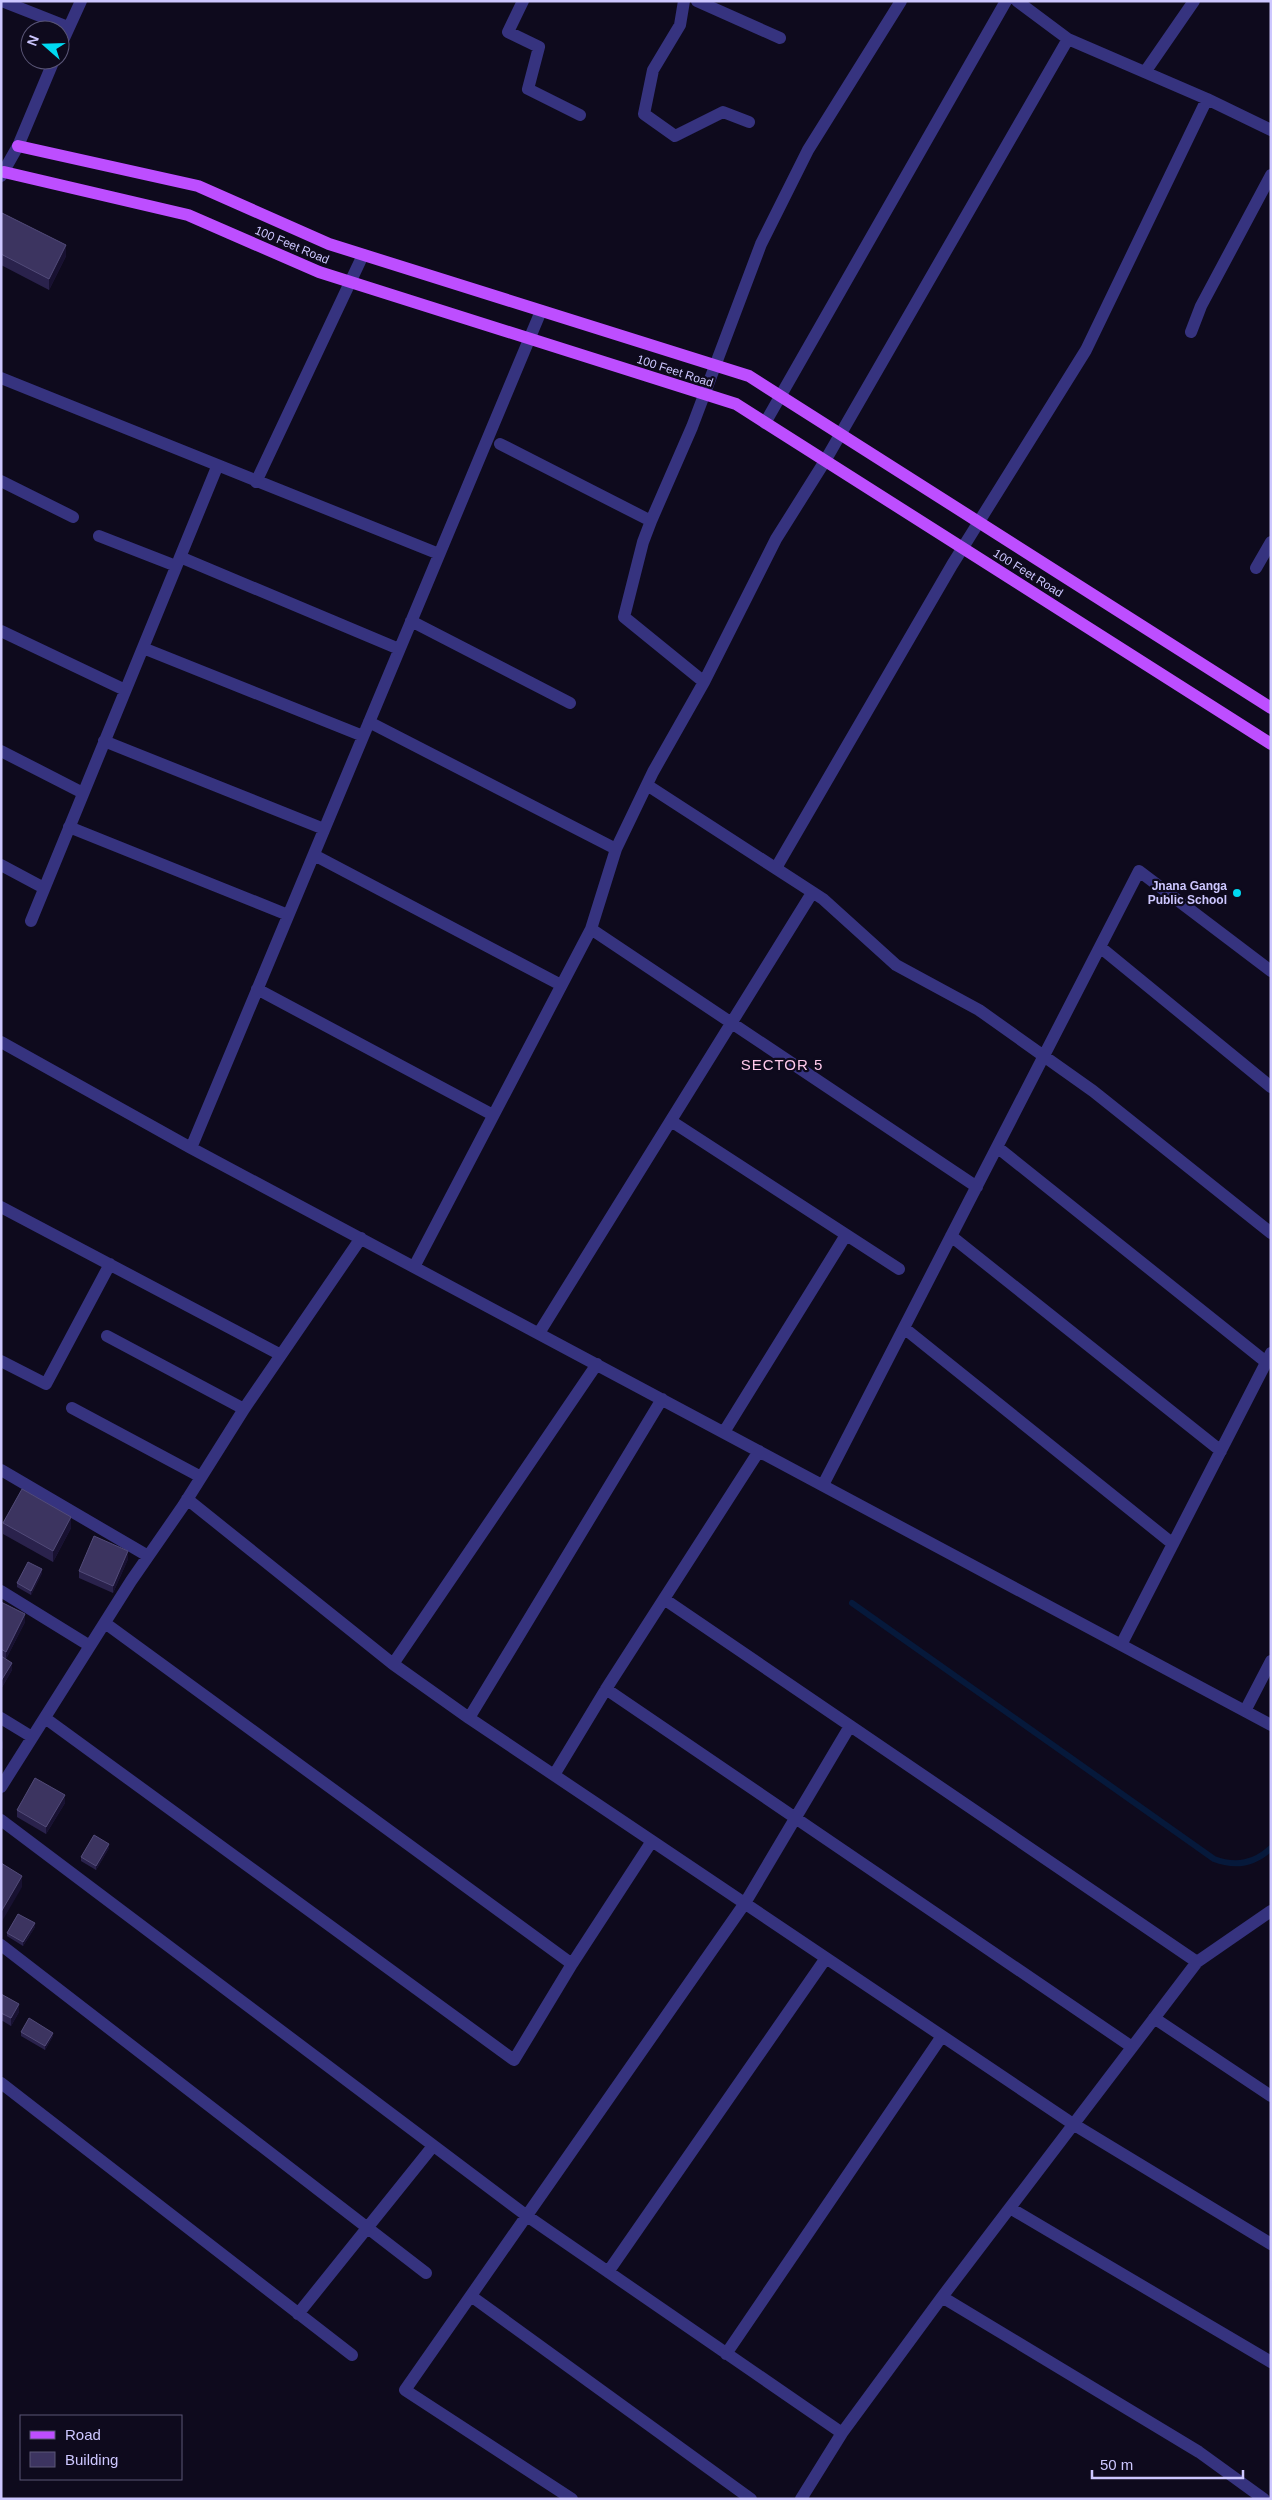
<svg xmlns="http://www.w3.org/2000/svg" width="1272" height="2500" viewBox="0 0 1272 2500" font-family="Arial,sans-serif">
<rect width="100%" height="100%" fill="#0e0a1d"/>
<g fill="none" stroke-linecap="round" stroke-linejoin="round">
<path stroke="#06193b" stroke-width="6" d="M852,1603L1214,1859C1235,1867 1254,1864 1271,1848"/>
<path stroke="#36337f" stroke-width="12" d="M2,1L68,27
M523,1L508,32L539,47L528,89L580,115
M684,1L680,25L653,70L644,114L675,136L723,112L749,122
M697,1L780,38
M1017,1L1068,39L1207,99L1271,130
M60,47L81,1
M1145,72L1194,1
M1,176L18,146L54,60
M1191,332L1201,306L1271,175
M1,378L439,554
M765,423L1006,1
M500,444L651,521
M1,481L73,517
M256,482L363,255
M99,536L176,566
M180,557L399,649
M1256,568L1271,542
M411,621L570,703
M1,631L125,690
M143,648L363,736
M704,682L624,617L643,542L651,521L692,427L761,244L808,150L901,1
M369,722L616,849
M104,741L324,829
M1,751L83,793
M647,785L823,899L896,965L979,1010L1093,1091L1271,1233
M69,827L288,915
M314,855L561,985
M1,865L44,888
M776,868L952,565L1086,350L1207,99
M31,921L217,467
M591,929L977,1187
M1100,947L1271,1087
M257,989L493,1115
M1,1042L191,1148L1271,1725
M671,1121L899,1269
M997,1147L1266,1362
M191,1148L541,311
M1,1207L281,1355
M951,1236L1221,1451
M414,1267L591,929L616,849L653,772L704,682L776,539L825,461L1068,39
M904,1328L1173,1544
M539,1333L812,893
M107,1336L244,1409
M1,1361L46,1384L110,1264
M72,1408L201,1477
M724,1432L846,1235
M1,1470L148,1556
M823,1485L1139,871L1271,971
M187,1499L393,1664L469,1718L1073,2124L1271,2244
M1,1591L90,1646
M664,1599L1197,1962
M105,1623L572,1964
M1121,1645L1271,1353
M393,1664L597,1364
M606,1689L1132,2047
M1245,1711L1271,1661
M1,1718L32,1737
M45,1718L514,2060L572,1964L652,1841
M469,1718L662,1399
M554,1775L606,1689L759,1451
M1,1787L131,1581L183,1506L244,1409L361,1238
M1,1820L527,2216L842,2433
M1,1945L426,2273
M1154,2018L1271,2096
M1,2083L352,2355
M1010,2208L1271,2362
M608,2272L826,1958
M471,2296L751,2499
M942,2297L1199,2452L1264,2499
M298,2314L433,2146
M726,2354L942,2036
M572,2499L405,2390L745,1903L850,1726
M801,2499L842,2433L942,2297L1197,1962L1271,1911"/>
<path stroke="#bd4eff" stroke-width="12" d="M18,146L198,186L329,244L749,376L1271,708
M4,172L188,215L319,272L736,404L1271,744"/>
</g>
<path fill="#2a224c" d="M1,215L66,256L49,290L1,265Z
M3,1523L71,1528L53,1562L3,1534Z
M128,1559L113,1593L79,1578V1571Z
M42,1573L31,1595L17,1587V1583Z
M1,1602L25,1622L6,1659L12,1670L1,1689Z
M65,1803L46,1834L17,1817V1810Z
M109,1848L96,1870L81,1861V1857Z
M35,1927L23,1946L7,1936V1933Z
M1,1994L19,2012L11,2026L1,2020Z
M21,2032L53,2036L45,2050L21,2036Z"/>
<path fill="#181131" d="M66,245V256L49,290V279Z
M71,1517V1528L53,1562V1551Z
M128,1551V1559L113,1593V1586Z
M42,1569V1573L31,1595V1591Z
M25,1614V1622L6,1659V1652Z
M12,1663V1670L1,1689V1681Z
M3,1740V1748L1,1752V1745Z
M65,1795V1803L46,1834V1827Z
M109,1844V1848L96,1870V1866Z
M22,1876V1887L1,1923V1912Z
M35,1923V1927L23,1946V1942Z
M19,2004V2012L11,2026V2018Z
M53,2033V2036L45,2050V2046Z"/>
<path fill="#3c3460" stroke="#524b79" d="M2,213L66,245L49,279L1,254V215Z
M22,1489L71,1517L53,1551L3,1523Z
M94,1536L128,1551L113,1586L79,1571Z
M28,1562L42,1569L31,1591L17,1583Z
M1,1602L25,1614L6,1652L1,1649Z
M1,1656L12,1663L1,1681Z
M35,1778L65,1795L46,1827L17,1810Z
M94,1835L109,1844L96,1866L81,1857Z
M1,1863L22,1876L1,1912Z
M18,1914L35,1923L23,1942L7,1933Z
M1,1994L19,2004L11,2018L1,2013Z
M29,2018L53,2033L45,2046L21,2032Z"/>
<circle fill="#00daf2" stroke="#0e0a1d" stroke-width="2" cx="1237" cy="893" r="5"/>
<g text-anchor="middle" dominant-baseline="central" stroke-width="4.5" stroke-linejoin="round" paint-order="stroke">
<g font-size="12" fill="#cdc7ff" stroke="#0e0a1d">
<text transform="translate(292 245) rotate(23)">100 Feet Road</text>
<text transform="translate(675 371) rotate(18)">100 Feet Road</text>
<text transform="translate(1028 573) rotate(32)">100 Feet Road</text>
</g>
<g font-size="12" font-weight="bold" fill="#cdc7ff" stroke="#0e0a1d" text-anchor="end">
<text x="1227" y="886">Jnana Ganga<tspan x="1227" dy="14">Public School</tspan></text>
</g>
<g font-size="15" letter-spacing="1" fill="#ffc9eb" stroke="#0e0a1d">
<text x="782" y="1064">SECTOR 5</text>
</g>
</g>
<rect width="1272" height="2500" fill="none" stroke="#cdc7ff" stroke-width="5"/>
<rect x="20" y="2415" width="162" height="65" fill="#0e0a1d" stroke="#5a5677"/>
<rect x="30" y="2431" width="25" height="8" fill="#bd4eff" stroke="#5a5677"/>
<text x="65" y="2440" font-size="15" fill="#cdc7ff">Road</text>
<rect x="30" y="2452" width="25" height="15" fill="#3c3460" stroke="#5a5677"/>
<text x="65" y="2465" font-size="15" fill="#cdc7ff">Building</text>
<g transform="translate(45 45) rotate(290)"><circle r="24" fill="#0e0a1d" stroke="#5a5677"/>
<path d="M0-4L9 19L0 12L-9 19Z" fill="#00daf2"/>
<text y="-8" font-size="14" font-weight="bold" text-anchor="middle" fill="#cdc7ff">N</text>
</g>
<path d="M1092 2470v8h151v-8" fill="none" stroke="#cdc7ff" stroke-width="2.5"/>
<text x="1100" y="2470" font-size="15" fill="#cdc7ff" stroke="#0e0a1d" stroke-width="4" paint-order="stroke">50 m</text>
</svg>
